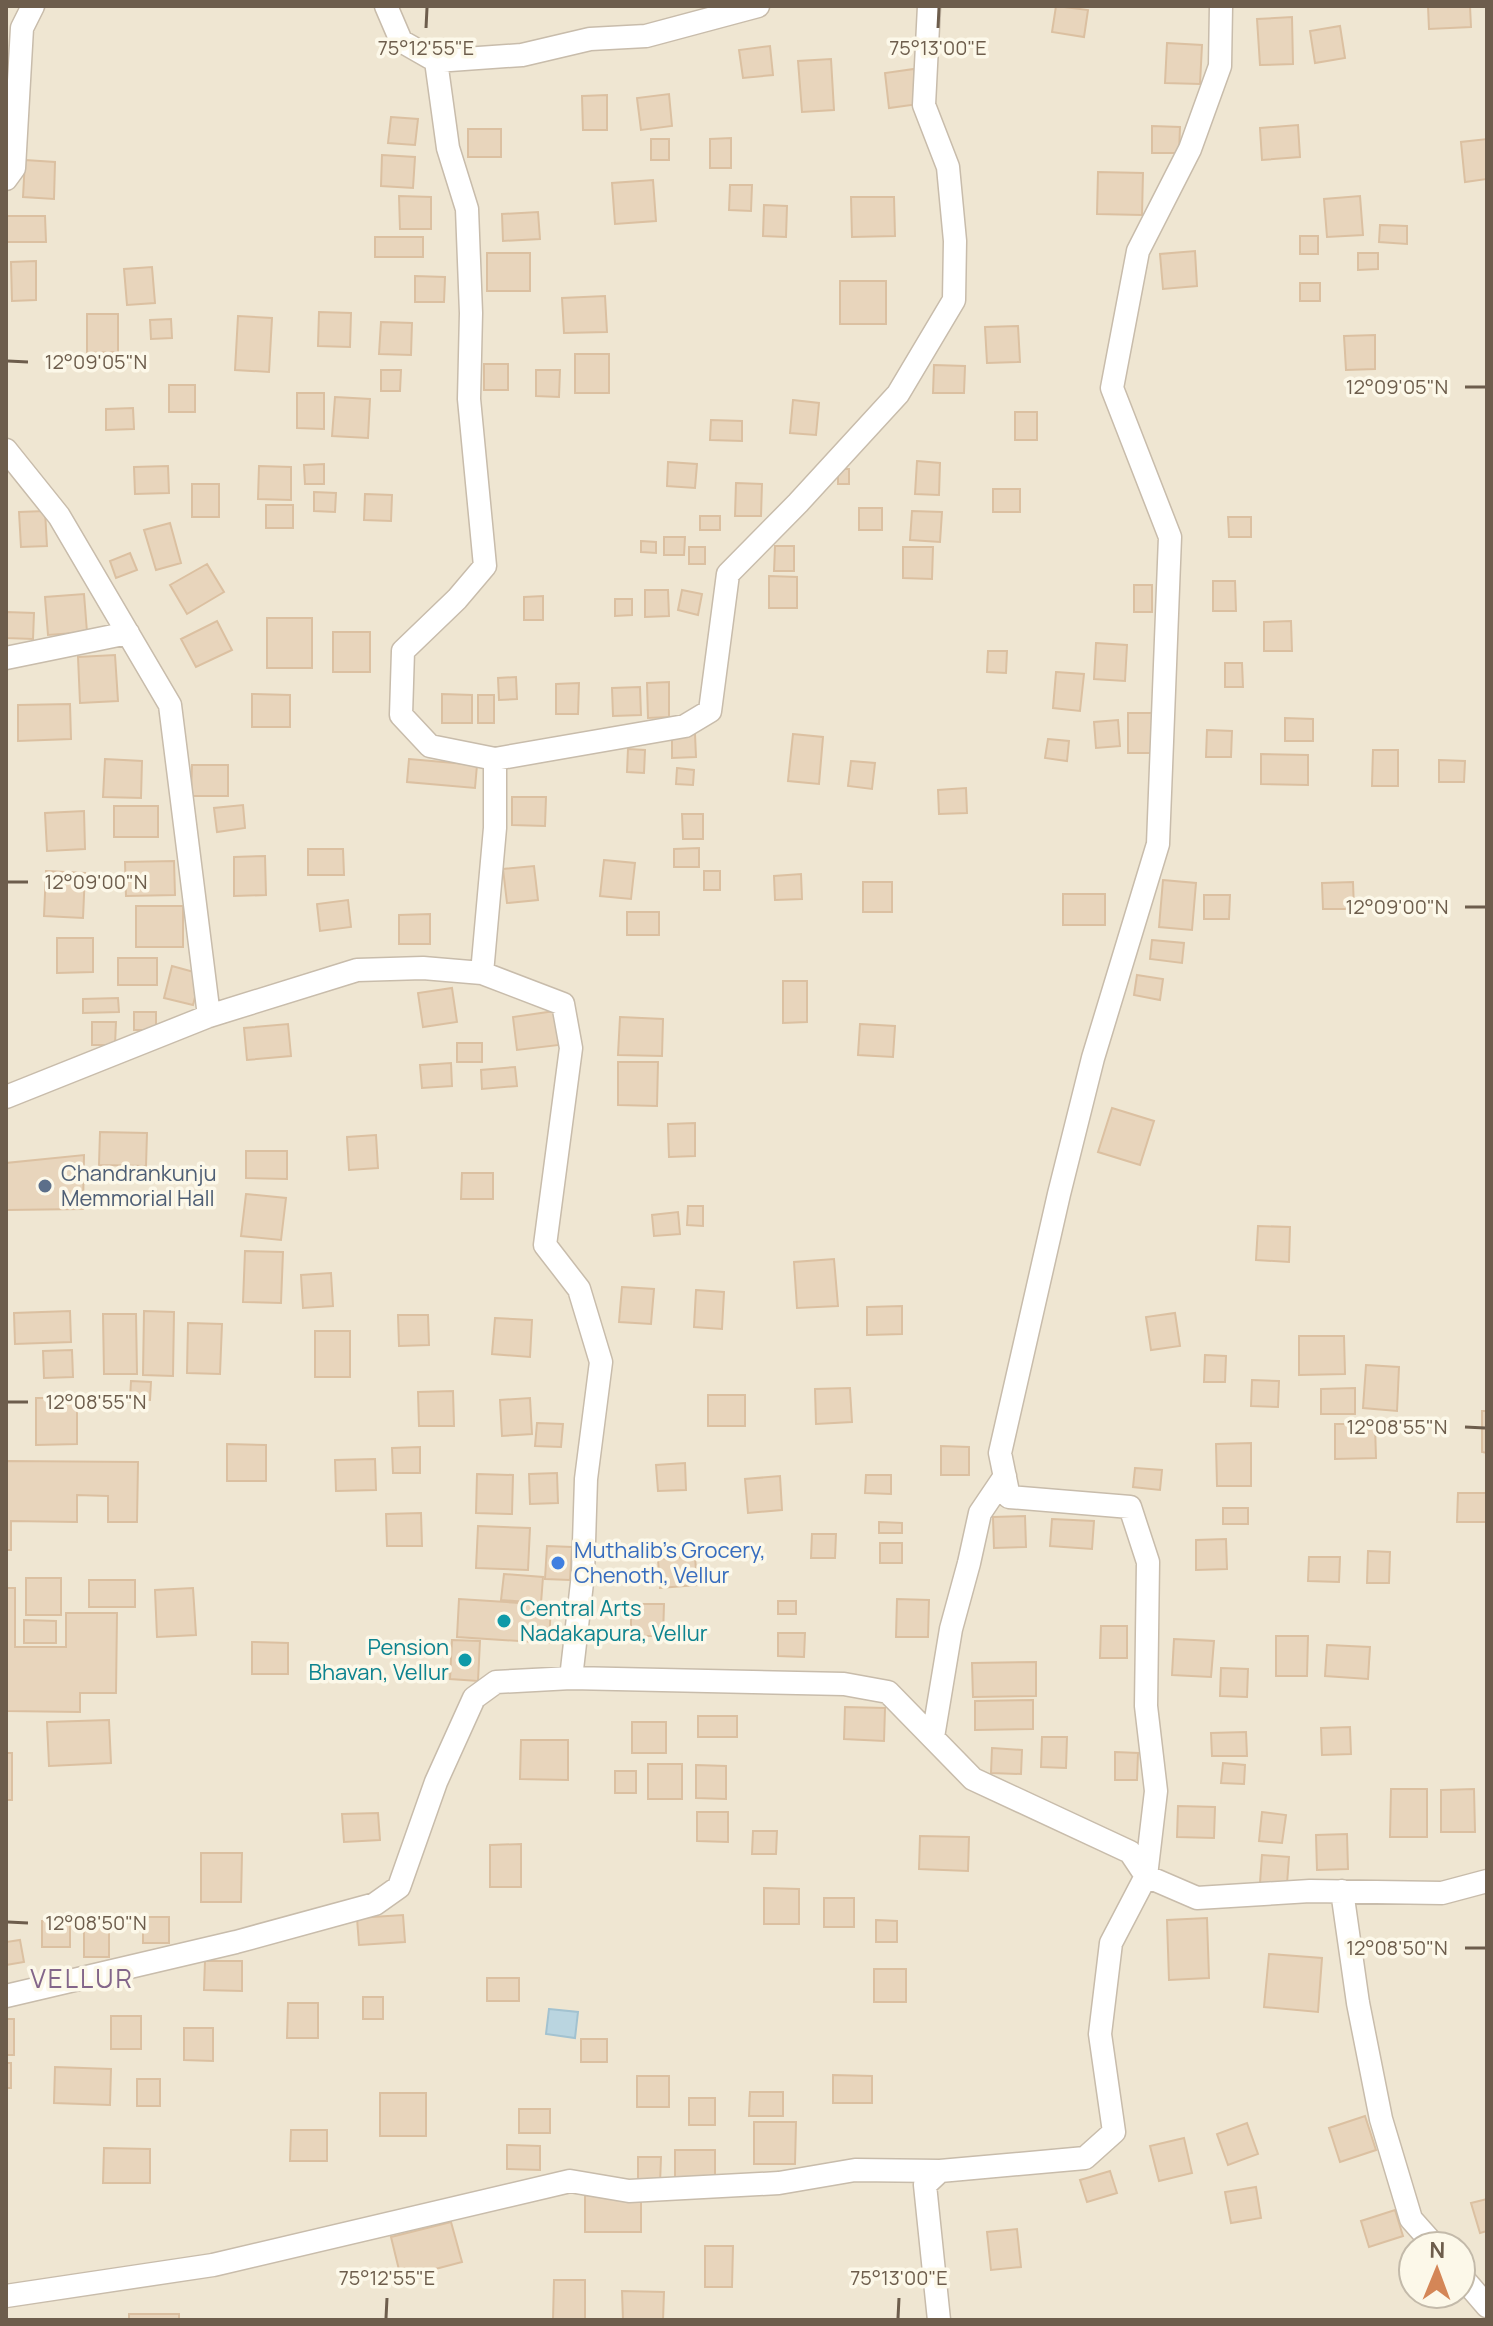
<svg xmlns="http://www.w3.org/2000/svg" width="1493" height="2326" viewBox="0 0 1493 2326" font-family="Manrope,sans-serif">
<rect width="100%" height="100%" fill="#f9f4e3"/>
<path fill="#efe6d2" fill-rule="evenodd" d="M6,6H1487V2320H6ZM1413,2246H1461V2294H1413Z"/>
<path fill="#bad5e0" stroke="#a2c2d0" stroke-width="2" d="M549,2009L578,2012L575,2038L546,2034Z"/>
<path fill="#e8d5bc" stroke="#dbc0a1" stroke-width="2" d="M1056,6L1088,10L1084,37L1052,32Z
M1428,6H1470L1471,27L1429,29Z
M1292,17L1293,64L1260,65L1257,19Z
M1340,26L1345,58L1315,63L1310,31Z
M1167,43L1202,45L1200,84L1165,83Z
M770,46L773,75L743,78L739,50Z
M831,59L834,110L802,112L798,61Z
M914,69L919,104L889,108L885,73Z
M669,94L672,126L641,130L637,98Z
M607,95V130H583L582,96Z
M391,117L418,119L415,145L388,143Z
M1298,125L1300,157L1262,160L1260,128Z
M1152,126L1180,127L1179,153H1152Z
M468,129H501V157H468Z
M731,138V168H710V139Z
M651,139H669V160H651Z
M1487,139V179L1465,182L1461,142Z
M382,155L415,157L413,188L381,186Z
M25,160L55,162L54,199L23,197Z
M1098,172L1143,173L1142,215L1097,214Z
M653,180L656,221L615,224L612,183Z
M730,185H752L751,211L729,210Z
M399,196L431,197V229H400Z
M1360,196L1363,235L1327,237L1324,199Z
M851,197H894L895,236L852,237Z
M764,205L787,206L786,237L763,236Z
M538,212L540,239L503,241L502,214Z
M6,216H45L46,242H6Z
M1380,225L1407,226V244L1379,242Z
M1300,236H1318V254H1300Z
M375,237H423V257H375Z
M1195,251L1197,286L1163,289L1160,254Z
M487,253H530V291H487Z
M1358,253H1378V269L1358,270Z
M36,261V300L12,301L11,262Z
M152,267L155,303L127,305L124,269Z
M415,276L445,277L444,302H415Z
M840,281H886V324H840Z
M1300,283H1320V301H1300Z
M605,296L607,332L564,333L562,298Z
M319,312L351,313L350,347L318,346Z
M87,314H118V352L87,353Z
M238,316L272,318L269,372L235,370Z
M171,319L172,338L151,339L150,320Z
M381,322L412,323L411,355L379,354Z
M1018,326L1020,362L987,363L985,327Z
M1375,335V369L1346,370L1344,336Z
M575,354H609V393H575Z
M484,364H508V390H484Z
M934,365L965,366L964,393H933Z
M381,370H401L400,391H381Z
M536,370H560L559,397L536,396Z
M169,385H195V412H169Z
M297,393H324V429L297,428Z
M335,397L370,399L368,438L332,436Z
M793,400L819,403L816,435L790,433Z
M133,408L134,429L106,430V409Z
M1015,412H1037V440H1015Z
M711,420L742,421V441L710,440Z
M917,461L940,463L939,495L915,494Z
M668,462L697,464L695,488L667,486Z
M324,464V484H305L304,465Z
M168,466L169,493L135,494L134,467Z
M259,466L291,467V500L258,499Z
M838,469H849V484H838Z
M736,483L762,484L761,516H735Z
M192,484H219V517H192Z
M993,489H1020V512H993Z
M314,492L336,493L335,512L314,511Z
M365,494L392,495L391,521L364,520Z
M266,505H293V528H266Z
M859,508H882V530H859Z
M45,511L47,546L21,547L19,512Z
M912,511L942,512L940,542L910,540Z
M700,516H720V530H700Z
M1228,517H1251V537H1229Z
M170,523L181,563L156,570L144,530Z
M664,537H685L684,555H664Z
M641,541L656,542V553L641,552Z
M775,546H794V571H774Z
M689,547H705V564H689Z
M903,547H933L932,579L903,578Z
M130,553L137,570L116,578L110,561Z
M207,564L224,592L187,614L170,585Z
M769,576L797,577V608H769Z
M1213,581H1235L1236,611H1213Z
M1134,585H1152V612H1134Z
M645,590H668L669,616L645,617Z
M682,590L702,594L698,615L678,610Z
M84,594L87,632L48,635L45,597Z
M543,596V620H524V597Z
M615,599H632V615L615,616Z
M6,612L34,613L33,639L6,638Z
M267,618H312V668H267Z
M217,621L232,650L196,667L181,639Z
M1291,621L1292,651H1264V622Z
M333,632H370V672H333Z
M1096,643L1127,645L1125,681L1094,679Z
M988,651H1007L1006,673L987,672Z
M115,655L118,701L80,703L78,657Z
M1225,663H1242L1243,687H1225Z
M1056,672L1084,674L1080,711L1053,708Z
M516,677L517,699L499,700L498,678Z
M669,682V717L648,718L647,683Z
M579,683L578,714H556V684Z
M640,687L641,715L613,716L612,688Z
M252,694L290,695V727H252Z
M442,694L472,695V723H442Z
M478,695H494V723H478Z
M70,704L71,739L18,741V705Z
M1128,713H1159V753H1128Z
M1285,718L1313,719V741H1285Z
M1118,720L1120,746L1096,748L1094,722Z
M1207,730L1232,731L1231,757H1206Z
M672,734H695L696,757L672,758Z
M793,734L823,737L819,784L788,781Z
M1048,739L1069,741L1067,761L1045,758Z
M628,749L645,750L644,773L627,772Z
M1373,750H1398V786H1372Z
M1261,754L1308,755V785L1261,784Z
M105,759L142,761L141,798L103,797Z
M409,759L477,765L475,788L407,782Z
M1439,760L1465,761L1464,782H1439Z
M851,761L875,763L872,789L848,786Z
M192,765H228V796H191Z
M677,768L694,770L693,785L676,784Z
M966,788L967,813L939,814L938,790Z
M512,797H546L545,826L512,825Z
M243,805L245,828L217,832L214,808Z
M114,806H158V837H114Z
M84,811L85,849L47,851L45,813Z
M682,814H703V839H683Z
M699,848V867H674V849Z
M308,849H343L344,875H308Z
M265,856L266,895L234,896V857Z
M604,860L635,863L631,899L600,896Z
M174,861L175,895L126,896L125,862Z
M534,866L538,900L507,903L503,869Z
M46,871L85,873L83,918L44,916Z
M704,871H720V890H704Z
M801,874L802,899L775,900L774,876Z
M1163,880L1196,883L1192,930L1159,927Z
M863,882H892V912H863Z
M1353,882L1354,909H1323L1322,883Z
M1063,894H1105V925H1063Z
M1204,895H1230L1229,919H1204Z
M348,900L351,927L320,931L317,904Z
M136,906H183V947H136Z
M627,912H659V935H627Z
M430,914V944H399V915Z
M57,938H93V972L57,973Z
M1152,940L1184,943L1182,963L1150,959Z
M118,958H157V985H118Z
M172,966L201,974L193,1005L164,998Z
M1137,975L1163,979L1160,1000L1134,995Z
M783,981H807V1022L783,1023Z
M452,988L457,1022L423,1027L418,993Z
M118,998L119,1012L83,1013V999Z
M555,1011L559,1045L517,1050L513,1017Z
M134,1012H156V1030H134Z
M620,1017L663,1019L662,1056L618,1055Z
M92,1022H116L115,1045H92Z
M288,1024L291,1056L247,1060L244,1028Z
M860,1024L895,1026L893,1057L858,1055Z
M457,1043H482V1062H457Z
M618,1062H658L657,1106L618,1105Z
M451,1063L452,1086L422,1088L420,1065Z
M515,1067L517,1086L482,1089L481,1070Z
M1112,1108L1154,1121L1140,1165L1098,1152Z
M695,1123V1156L669,1157L668,1124Z
M100,1132L147,1133L146,1166L99,1165Z
M376,1135L378,1168L349,1170L347,1137Z
M246,1151H287V1179L246,1178Z
M84,1155L83,1209L6,1210V1163Z
M462,1173H493V1199H461Z
M246,1194L286,1198L281,1240L241,1236Z
M688,1206H703V1226L687,1225Z
M678,1212L680,1234L654,1236L652,1215Z
M1258,1226L1290,1227L1289,1262L1256,1260Z
M245,1251L283,1252L281,1303L243,1302Z
M834,1259L838,1306L797,1308L794,1262Z
M331,1273L333,1306L303,1308L301,1275Z
M622,1287L654,1289L651,1324L619,1322Z
M696,1290L724,1292L722,1329L694,1327Z
M902,1306V1334L867,1335V1307Z
M70,1311L71,1342L15,1344L14,1313Z
M144,1311L174,1312L173,1376L143,1375Z
M1175,1313L1180,1346L1151,1350L1146,1317Z
M103,1314H136L137,1374H104Z
M398,1315H428L429,1345L399,1346Z
M495,1318L532,1320L530,1357L492,1354Z
M188,1323L222,1324L220,1374L187,1373Z
M315,1331H350V1377H315Z
M1299,1336H1344L1345,1374L1299,1375Z
M72,1350L73,1377L44,1378L43,1351Z
M1205,1355L1226,1356L1225,1382H1204Z
M1366,1365L1399,1367L1397,1411L1363,1408Z
M1252,1380L1279,1381L1278,1407L1251,1406Z
M131,1381L151,1382L150,1400L130,1399Z
M850,1388L852,1422L816,1424L815,1389Z
M1355,1388V1414H1321V1389Z
M453,1391L454,1426H419L418,1392Z
M708,1395H745V1426H708Z
M36,1398H77V1444L36,1445Z
M530,1398L532,1434L502,1436L500,1400Z
M1482,1411H1487V1453L1482,1452Z
M537,1423L563,1424L561,1447L535,1446Z
M1335,1424H1375L1376,1458L1335,1459Z
M1251,1443V1486H1217L1216,1444Z
M227,1444L266,1445V1481H227Z
M941,1446L969,1447V1475H941Z
M420,1447V1473H393L392,1448Z
M375,1459L376,1490L336,1491L335,1460Z
M6,1461L138,1462L137,1522H108V1496L77,1495V1522L11,1521V1550H6Z
M685,1463L686,1490L658,1491L656,1465Z
M1135,1468L1162,1470L1160,1490L1133,1487Z
M557,1473L558,1503L530,1504L529,1474Z
M477,1474L513,1475L512,1514L476,1513Z
M866,1475H891V1494L865,1493Z
M780,1476L782,1510L748,1513L745,1479Z
M1458,1493H1487V1522H1457Z
M1223,1508H1248V1524H1223Z
M421,1513L422,1546H387L386,1514Z
M1025,1516L1026,1547L994,1548L993,1517Z
M1052,1519L1094,1521L1092,1549L1050,1546Z
M879,1522L902,1523V1533H879Z
M478,1526L530,1528L528,1570L476,1568Z
M812,1534H836L835,1558H811Z
M1226,1539L1227,1569L1196,1570V1540Z
M880,1543H902V1563H880Z
M547,1546L572,1547L570,1580L545,1579Z
M1368,1551L1390,1552L1389,1583H1367Z
M695,1556L697,1585L660,1588L658,1559Z
M1309,1557H1340L1339,1582L1308,1581Z
M504,1574L543,1577L541,1603L501,1600Z
M26,1578H61V1615H26Z
M89,1580H135V1607H89Z
M6,1588H15V1647H66V1613H117L116,1693H80V1712L6,1711Z
M193,1588L196,1635L157,1637L155,1590Z
M459,1599L551,1605L549,1643L457,1637Z
M897,1599L929,1600L928,1637H896Z
M778,1601H796V1614H778Z
M631,1604H664L663,1636H631Z
M24,1620L56,1621V1643H24Z
M1101,1626H1127V1658H1100Z
M778,1633H805L804,1657L778,1656Z
M1276,1636H1308L1307,1676H1276Z
M1174,1639L1214,1641L1211,1677L1172,1675Z
M452,1640L480,1641L478,1681L450,1679Z
M252,1642L288,1643V1674H252Z
M1327,1645L1370,1647L1368,1679L1325,1676Z
M1036,1662V1696L973,1697L972,1663Z
M1221,1668L1248,1669L1247,1697L1220,1696Z
M1033,1700V1729L975,1730V1701Z
M845,1707L885,1708L884,1741L844,1739Z
M698,1716H737V1737H698Z
M109,1720L111,1763L49,1766L47,1722Z
M632,1722H666V1753H632Z
M1350,1727L1351,1754L1322,1755L1321,1728Z
M1246,1732L1247,1756H1212L1211,1733Z
M1042,1737H1067L1066,1768L1041,1767Z
M521,1740H568V1780L520,1779Z
M992,1748L1022,1750L1021,1774L991,1773Z
M1115,1752L1138,1753L1137,1780H1115Z
M6,1753H12V1800H6Z
M1223,1763L1245,1765L1244,1784L1221,1783Z
M648,1764H682V1799H648Z
M696,1765L726,1766V1799L696,1798Z
M615,1771H636V1793H615Z
M1391,1789H1427V1837H1390Z
M1474,1789L1475,1832H1441V1790Z
M1178,1806L1215,1807L1214,1838L1177,1837Z
M697,1812H728V1842L697,1841Z
M1262,1812L1286,1815L1282,1843L1259,1841Z
M378,1813L380,1840L344,1842L342,1814Z
M753,1831H777L776,1854H752Z
M1347,1834L1348,1869L1317,1870L1316,1835Z
M920,1836L969,1837L968,1871L919,1869Z
M521,1844V1887H490V1845Z
M201,1853H242L241,1902H201Z
M1262,1855L1289,1857L1287,1884L1260,1883Z
M764,1888L799,1889V1924H764Z
M824,1898H854V1927H824Z
M403,1915L405,1942L359,1945L357,1918Z
M143,1917H169V1943H143Z
M1207,1918L1209,1978L1169,1980L1167,1920Z
M876,1920L897,1921V1942H876Z
M42,1921L70,1922V1947H42Z
M84,1928H109V1957H84Z
M20,1940L24,1962L6,1965V1942Z
M1269,1954L1322,1958L1318,2012L1264,2007Z
M205,1961H242V1991L204,1990Z
M874,1969H906V2002H874Z
M487,1978H519V2001H487Z
M363,1997H383V2019H363Z
M288,2003H318V2038H287Z
M111,2016H141V2049H111Z
M6,2019H14V2055H6Z
M184,2028H213V2061L184,2060Z
M581,2039H607V2062H581Z
M6,2063H11V2088H6Z
M55,2067L111,2069L110,2105L54,2103Z
M833,2075L872,2076V2103H833Z
M637,2076H669V2107H637Z
M137,2079H160V2106H137Z
M750,2092H783V2116H749Z
M380,2093H426V2136H380Z
M689,2098H715V2125H689Z
M519,2109H550V2133H519Z
M1365,2116L1376,2150L1340,2162L1329,2128Z
M754,2122H796L795,2164H754Z
M1247,2123L1258,2154L1228,2165L1217,2134Z
M291,2130H327V2161H290Z
M1184,2138L1192,2173L1159,2181L1150,2146Z
M507,2145L540,2146V2170L507,2169Z
M104,2148L150,2149V2183H103Z
M675,2150H715V2177H675Z
M638,2157H661L660,2184H638Z
M1110,2171L1117,2193L1087,2202L1080,2180Z
M1256,2187L1261,2218L1231,2223L1225,2192Z
M585,2195L641,2196V2232H585Z
M1487,2199V2231L1480,2233L1471,2203Z
M1395,2210L1403,2236L1369,2247L1361,2221Z
M451,2222L462,2262L401,2278L391,2237Z
M1017,2229L1021,2267L991,2270L987,2232Z
M705,2246H733L732,2287H705Z
M554,2280H585V2319H553Z
M622,2291L664,2292L663,2320H623Z
M129,2314H179V2320H129Z"/>
<g fill="none" stroke-linecap="round" stroke-linejoin="round">
<g stroke="#c8bcab" stroke-width="25">
<path id="minor" d="M386,6L401,41L436,61L522,55L590,39L646,36L758,6
M436,61L448,148L467,209L471,313L469,399L485,566L457,599L403,651L401,715L430,746L495,759V828L482,973
M6,179L14,168L22,28L33,6
M6,450L59,516L170,705L209,1016
M6,658L128,633
M495,759L685,726L710,711L728,574L798,503L898,394L954,300L955,241L948,167L924,105L929,6
M6,1097L209,1016L357,970L423,968L482,973L563,1004L571,1048L545,1245L579,1289L601,1362L586,1479L583,1574L571,1678
M933,1737L951,1629L969,1563L980,1513L1005,1476
M1342,1891L1358,2003L1381,2119L1411,2219L1435,2246
M6,1996L236,1942L375,1904L399,1887L436,1782L474,1698L496,1682L571,1678L844,1684L888,1692L973,1779L1130,1852L1146,1876L1197,1898L1310,1891L1442,1893L1487,1881
M1461,2276L1487,2306
M6,2296L213,2265L570,2181L629,2191L779,2183L855,2170L940,2171
M939,2320L925,2185L940,2171L1085,2158L1114,2132L1100,2034L1111,1943L1146,1876L1156,1791L1146,1706L1148,1562L1130,1507L1009,1497L1000,1453L1059,1194L1093,1058L1158,844L1170,537L1112,388L1138,251L1190,149L1220,66L1221,6"/>
</g>
<use href="#minor" stroke="#fff" stroke-width="22"/>
</g>
<path fill="none" stroke="#6d5d4c" stroke-width="3" d="M426,28L427,8M938,28L939,8M8,361L28,362M1465,387H1485M8,882H28M1465,907H1485M8,1402H28M1465,1427L1485,1428M8,1922L28,1923M1465,1948H1485M386,2318L387,2298M898,2318L899,2298"/>
<circle fill="#5c6f8a" stroke="#fcf8e9" stroke-width="3" cx="45" cy="1186" r="8"/>
<circle fill="#3f7fe0" stroke="#fcf8e9" stroke-width="3" cx="558" cy="1563" r="8"/>
<g fill="#0f9aa8" stroke="#fcf8e9" stroke-width="3">
<circle cx="504" cy="1621" r="8"/>
<circle cx="465" cy="1660" r="8"/>
</g>
<g text-anchor="middle" dominant-baseline="central" stroke-width="7" stroke-linejoin="round" paint-order="stroke">
<g font-size="22" fill="#4e5e75" stroke="#fcf8e9" text-anchor="start">
<text x="61" y="1173">Chandrankunju<tspan x="61" dy="25">Memmorial Hall</tspan></text>
</g>
<g font-size="22" fill="#366cbe" stroke="#fcf8e9" text-anchor="start">
<text x="574" y="1550">Muthalib's Grocery,<tspan x="574" dy="25">Chenoth, Vellur</tspan></text>
</g>
<g font-size="22" fill="#0d838f" stroke="#fcf8e9" text-anchor="start">
<text x="520" y="1608">Central Arts<tspan x="520" dy="25">Nadakapura, Vellur</tspan></text>
<text x="449" y="1647" text-anchor="end">Pension<tspan x="449" dy="25">Bhavan, Vellur</tspan></text>
</g>
<g font-size="26" letter-spacing="2" fill="#83658a" stroke="#fcf8e9">
<text x="82" y="1978">VELLUR</text>
</g>
</g>
<g font-size="20" text-anchor="middle" fill="#6d5d4c" stroke="#fcf8e9" stroke-width="7" stroke-linejoin="round" paint-order="stroke">
<text x="426" y="55">75°12'55"E</text>
<text x="938" y="55">75°13'00"E</text>
<text x="96" y="369">12°09'05"N</text>
<text x="1397" y="394">12°09'05"N</text>
<text x="96" y="889">12°09'00"N</text>
<text x="1397" y="914">12°09'00"N</text>
<text x="96" y="1409">12°08'55"N</text>
<text x="1397" y="1434">12°08'55"N</text>
<text x="96" y="1930">12°08'50"N</text>
<text x="1397" y="1955">12°08'50"N</text>
<text x="387" y="2285">75°12'55"E</text>
<text x="899" y="2285">75°13'00"E</text>
</g>
<rect width="1493" height="2326" fill="none" stroke="#6d5d4c" stroke-width="16"/>
<g transform="translate(1437 2270) rotate(1)"><circle r="38" fill="#fcf8e9" stroke="#c3baaa" stroke-width="2"/>
<path d="M0-6L14 30L0 20L-14 30Z" fill="#d48657"/>
<text y="-12" font-size="22" font-weight="bold" text-anchor="middle" fill="#6d5d4c">N</text>
</g>
</svg>
